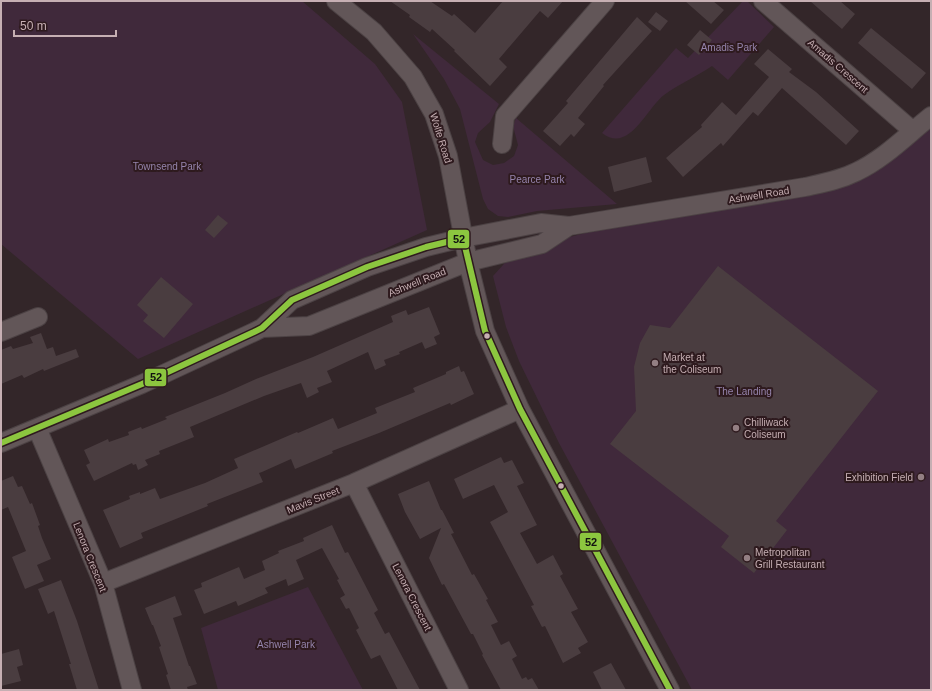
<svg xmlns="http://www.w3.org/2000/svg" width="932" height="691" viewBox="0 0 932 691" font-family="Helvetica,sans-serif">
<rect width="100%" height="100%" fill="#332629"/>
<path fill="#40293b" d="M1,1H302L375,64L402,102L427,230L138,359L1,244Z
M743,1H747L774,27L728,80L712,66C697,76 679,84 664,95C646,109 629,154 602,133L676,48L688,58Z
M413,34L499,104L490,122L478,133L475,142L483,160L493,165L504,163L514,156L518,145L513,126L516,118L617,204L537,211L508,217L498,216L488,209L483,199L460,109L444,79Z
M931,124V690H692L559,443L519,361L506,327L493,276L512,255L562,239L647,217L814,190Z
M308,587L363,690H218L201,628Z"/>
<path fill="#4a3d40" d="M390,1H430L452,16L454,14L475,33L503,1H563L548,18L540,11L499,59L507,67L490,86L454,51L455,50L432,29L430,32L409,17L410,15Z
M685,1H713L724,10L711,24Z
M810,1H840L855,14L842,29Z
M656,12L668,21L660,31L648,22Z
M637,17L652,31L603,85L604,86L578,118L585,124L574,137L571,134L560,146L543,131L568,103L566,101Z
M871,28L926,73L912,89L858,43Z
M700,30L712,40L699,55L687,45Z
M768,49L792,69L789,72L816,92L859,131L846,145L782,88L758,116L753,112L723,146L721,143L683,177L666,158L702,127L701,125L722,102L736,115L769,77L754,64Z
M646,157L652,182L614,192L608,167Z
M218,215L228,223L214,238L205,230Z
M718,266L878,391L776,521L787,530L754,573L721,547L729,536L610,444L636,411L634,367L640,343L650,325L670,328Z
M161,277L193,304L164,338L143,321L148,315L137,305Z
M429,307L440,334L434,337L437,344L425,349L422,342L399,352L400,354L384,360L386,365L375,370L368,352L327,371L332,382L317,388L319,392L307,398L301,383L264,396L190,427L194,437L159,451L160,454L145,460L148,465L138,470L136,464L133,465L132,463L94,481L86,465L90,463L84,450L108,439L109,442L129,435L128,432L141,427L142,429L167,419L165,417L225,393L256,379L313,357L393,322L391,316L406,310L408,315Z
M41,333L47,349L53,347L56,356L76,349L79,357L44,371L43,369L24,378L22,375L1,384V350L11,346L13,349L33,343L30,337Z
M459,366L461,372L464,371L474,394L451,405L450,403L424,414L379,433L332,451L333,453L295,469L291,459L262,472L259,473L263,482L207,504L208,506L141,533L143,538L120,548L103,510L130,499L129,496L140,492V494L155,488L160,499L205,483L238,468L234,459L297,432L298,433L333,418L338,429L377,413L375,408L415,392L413,388L446,374V372Z
M501,457L504,463L512,460L524,483L517,486L537,525L520,533L537,564L553,555L563,574L560,576L578,609L571,612L588,642L578,648L581,653L563,663L545,626L542,627L531,606L534,605L490,522L508,512L494,485L463,499L454,479Z
M13,476L18,487L22,486L30,504L32,503L40,525L38,526L42,538L51,559L37,565L44,581L25,589L12,557L26,551L8,507L1,510V481Z
M429,481L441,510H442L454,533L451,534L472,575L474,574L488,599L486,600L498,622L491,625L501,645L509,641L517,656L512,659L522,679L526,677L528,680L532,678L539,690H501L482,655L483,654L473,634H471L444,584L442,585L429,558L441,528L420,539L405,512L398,494Z
M332,525L345,553L348,552L378,610L374,613L385,634L389,632L420,690H398L380,655L371,659L356,630L359,628L349,608L346,609L340,598L345,595L337,580L339,579L322,548L296,560L304,579L288,586L286,579L265,588L268,593L238,606L236,601L204,614L194,590L202,587L201,583L239,567L244,579L265,570L262,561L279,553L278,551L304,541L303,538Z
M61,580L77,621L99,690H77L69,664H71L54,611L48,614L38,589Z
M175,596L182,615L173,618L189,666H190L197,684L187,687L188,690H171L166,675L168,674L159,647L161,646L153,625H152L145,608Z
M19,649L23,665L17,667L21,681L1,686V654Z
M611,663L626,690H602L593,672Z"/>
<g fill="none" stroke-linecap="round" stroke-linejoin="round">
<g stroke="#4c4244" stroke-width="20">
<path id="minor" d="M336,1L374,32L413,77L434,114L448,156L468,262L485,331L520,409L670,690
M763,1L913,131
M502,144L505,116L605,1
M262,328L309,326L468,262L542,244L569,226
M1,332L38,317
M37,428L103,583L132,690
M1,443L142,384L254,332L262,328L292,300L367,267L426,247L463,238L541,223L569,226L805,187C823,183 840,180 856,172C884,159 907,135 931,116
M354,483L459,690
M103,583L354,483L520,409"/>
</g>
<use href="#minor" stroke="#625658" stroke-width="18"/>
<g stroke="#2e1a1e" stroke-width="9">
<path id="bus-1" d="M1,443L142,384L254,332L262,328L292,300L367,267L426,247L463,238L485,331L520,409L670,690"/>
</g>
<use href="#bus-1" stroke="#8cc63f" stroke-width="6"/>
</g>
<g fill="#c6afb3" stroke="#2e1a1e" stroke-width="1.5">
<circle cx="487" cy="336" r="3.5"/>
<circle cx="561" cy="486" r="3.5"/>
</g>
<g fill="#937f83" stroke="#2e1a1e" stroke-width="1.5">
<circle cx="655" cy="363" r="4"/>
<circle cx="736" cy="428" r="4"/>
<circle cx="921" cy="477" r="4"/>
<circle cx="747" cy="558" r="4"/>
</g>
<g text-anchor="middle" dominant-baseline="central" stroke-width="4" stroke-linejoin="round" paint-order="stroke">
<g font-size="10" fill="#9584ac" stroke="#2e1a1e">
<text x="729" y="47">Amadis Park</text>
<text x="167" y="166">Townsend Park</text>
<text x="537" y="179">Pearce Park</text>
<text x="744" y="391">The Landing</text>
<text x="286" y="644">Ashwell Park</text>
</g>
<g font-size="10" fill="#c6afb3" stroke="#2e1a1e">
<text transform="translate(838 66) rotate(41)">Amadis Crescent</text>
<text transform="translate(441 138) rotate(73)">Wolfe Road</text>
<text transform="translate(759 195) rotate(-9)">Ashwell Road</text>
<text transform="translate(417 282) rotate(-22)">Ashwell Road</text>
<text transform="translate(313 500) rotate(-22)">Mavis Street</text>
<text transform="translate(90 557) rotate(68)">Lenora Crescent</text>
<text transform="translate(412 597) rotate(63)">Lenora Crescent</text>
</g>
<g font-size="10" fill="#c6afb3" stroke="#2e1a1e" text-anchor="start">
<text x="663" y="357">Market at<tspan x="663" dy="12">the Coliseum</tspan></text>
<text x="744" y="422">Chilliwack<tspan x="744" dy="12">Coliseum</tspan></text>
<text x="913" y="477" text-anchor="end">Exhibition Field</text>
<text x="755" y="552">Metropolitan<tspan x="755" dy="12">Grill Restaurant</tspan></text>
</g>
</g>
<g stroke="#2e1a1e" stroke-width="1.5">
<rect x="447" y="229" width="23" height="20" rx="4" fill="#8cc63f"/>
<rect x="144" y="368" width="23" height="19" rx="4" fill="#8cc63f"/>
<rect x="579" y="532" width="23" height="19" rx="4" fill="#8cc63f"/>
</g>
<g font-size="11" text-anchor="middle" font-weight="bold" fill="#111">
<text x="459" y="243">52</text>
<text x="156" y="381">52</text>
<text x="591" y="546">52</text>
</g>
<rect width="932" height="691" fill="none" stroke="#c6afb3" stroke-width="4"/>
<path d="M14 30v6h102v-6" fill="none" stroke="#c6afb3" stroke-width="2"/>
<text x="20" y="30" font-size="12" fill="#c6afb3" stroke="#2e1a1e" stroke-width="3" paint-order="stroke">50 m</text>
</svg>
